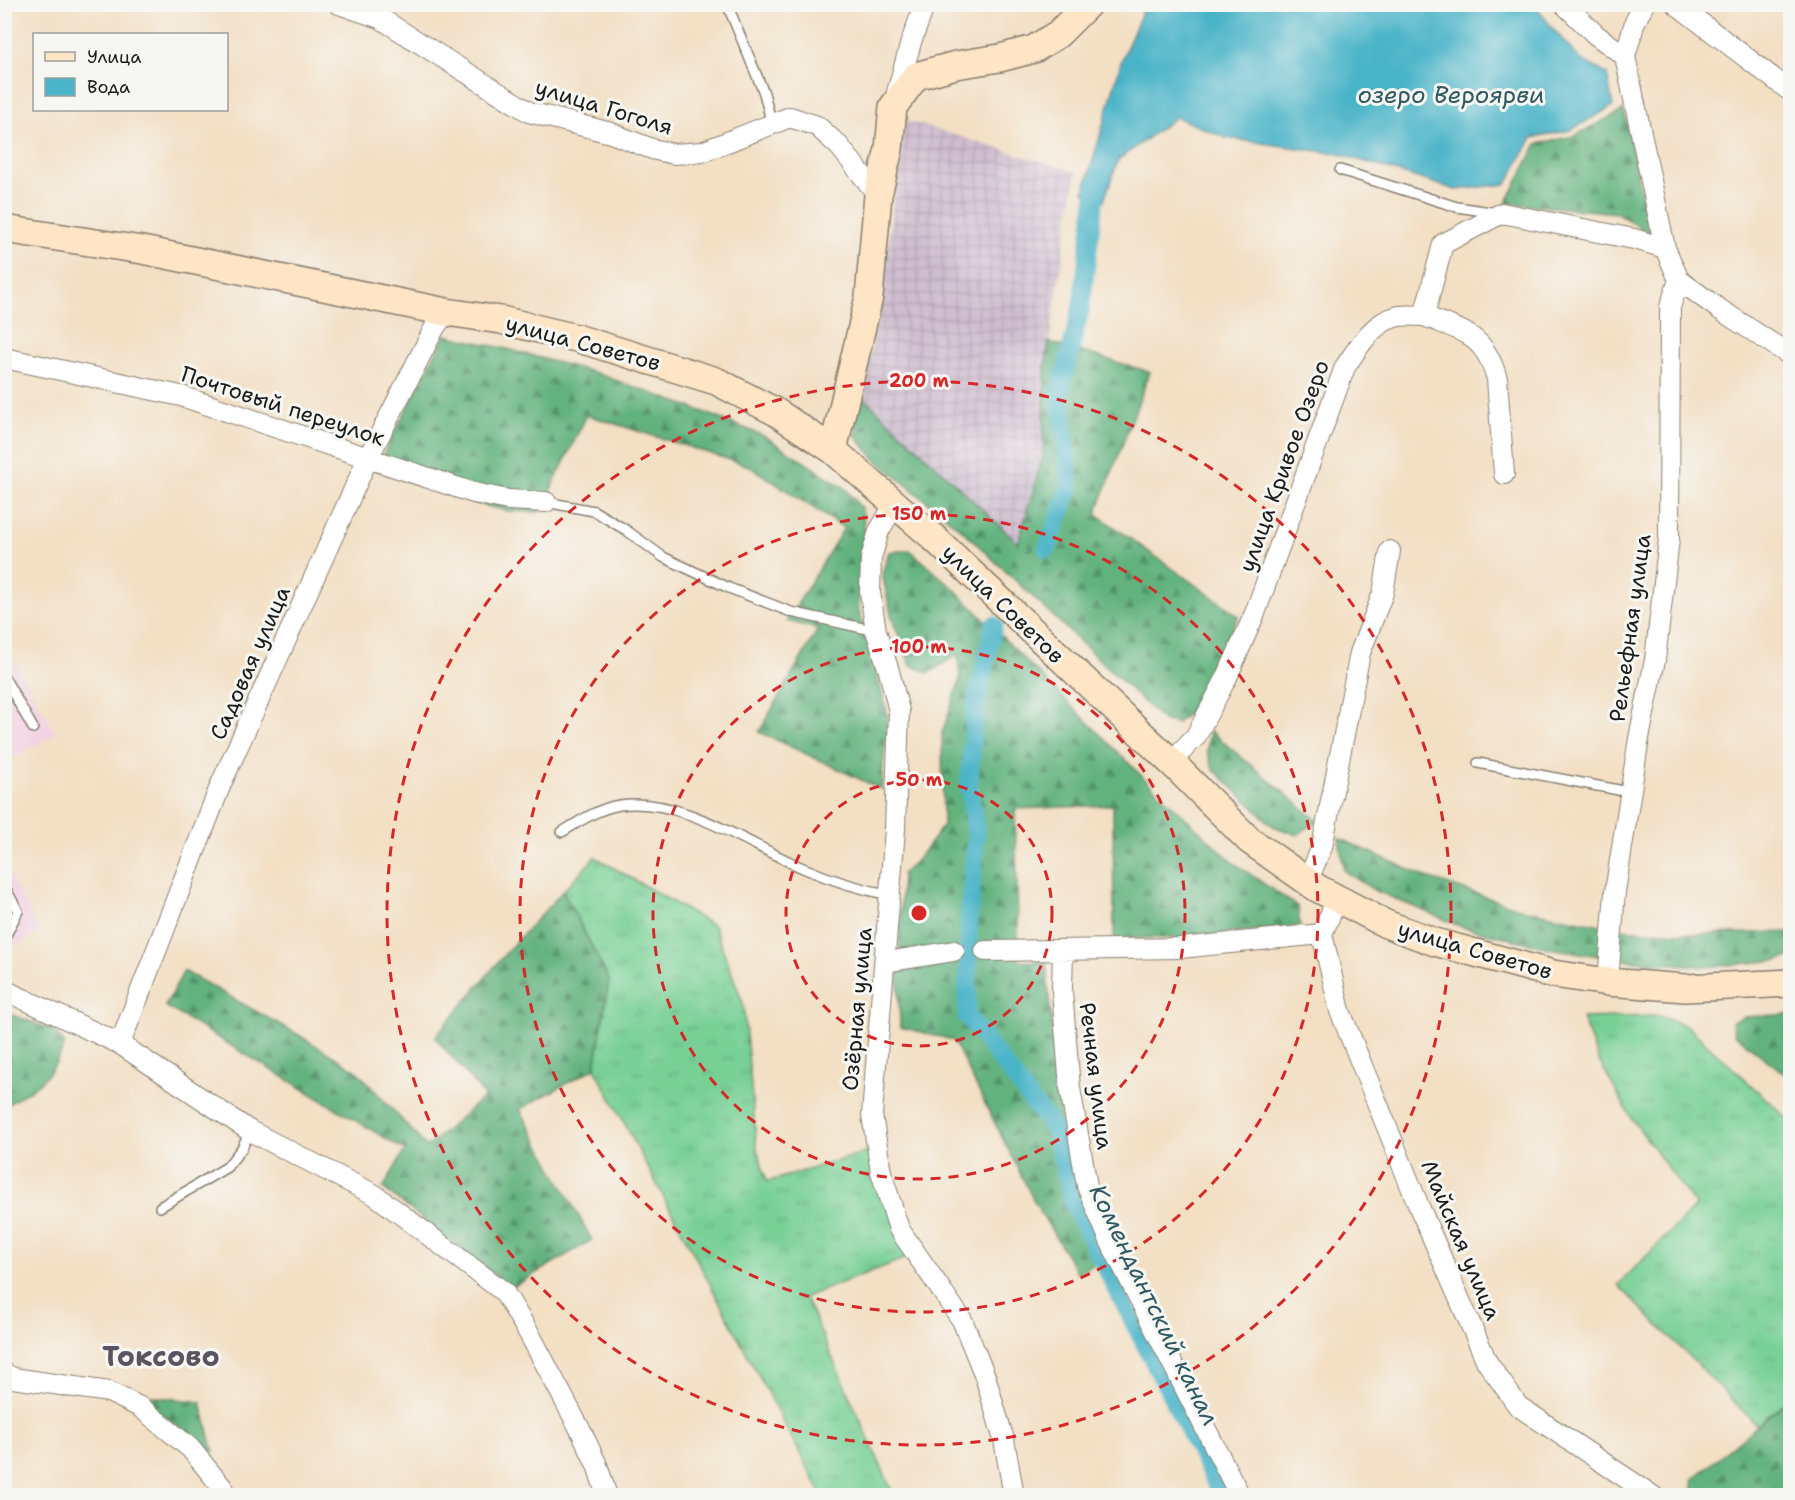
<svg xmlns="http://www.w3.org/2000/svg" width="1795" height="1500" viewBox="0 0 1795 1500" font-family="'Shantell Sans',sans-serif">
<defs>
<pattern id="industrial-grid" width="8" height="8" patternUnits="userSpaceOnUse" patternTransform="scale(1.5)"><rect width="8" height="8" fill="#cfbdcf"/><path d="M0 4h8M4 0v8" fill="none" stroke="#b1a2b1"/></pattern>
<pattern id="grass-tufts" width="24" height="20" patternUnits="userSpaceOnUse" patternTransform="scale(1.5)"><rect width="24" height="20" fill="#78d095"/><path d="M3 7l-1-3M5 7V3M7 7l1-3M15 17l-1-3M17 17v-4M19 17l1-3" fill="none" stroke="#67b280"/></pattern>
<pattern id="forest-firs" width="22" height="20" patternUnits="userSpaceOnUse" patternTransform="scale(1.5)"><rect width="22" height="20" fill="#62b27e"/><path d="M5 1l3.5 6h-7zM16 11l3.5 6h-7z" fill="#509066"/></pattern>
</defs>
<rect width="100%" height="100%" fill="#f6f6f2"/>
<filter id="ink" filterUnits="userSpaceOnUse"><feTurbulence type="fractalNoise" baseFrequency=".0167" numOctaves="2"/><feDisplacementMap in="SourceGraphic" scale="12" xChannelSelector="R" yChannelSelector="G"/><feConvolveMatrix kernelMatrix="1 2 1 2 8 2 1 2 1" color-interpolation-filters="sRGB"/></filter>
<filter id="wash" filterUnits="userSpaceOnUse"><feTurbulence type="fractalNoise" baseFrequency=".008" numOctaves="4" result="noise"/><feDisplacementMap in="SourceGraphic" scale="24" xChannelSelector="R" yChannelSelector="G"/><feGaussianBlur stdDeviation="1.35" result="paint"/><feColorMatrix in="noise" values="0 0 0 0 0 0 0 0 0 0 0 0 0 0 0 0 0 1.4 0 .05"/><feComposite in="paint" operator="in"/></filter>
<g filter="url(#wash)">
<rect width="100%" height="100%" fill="#f3dfc3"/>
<path fill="#f2cfe1" d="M4,643L56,734L5,762H4Z
M4,865L40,931L5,953H4Z"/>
<path fill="url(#industrial-grid)" d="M905,120L1076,172L1045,367L1043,456L1018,543L863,397L880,299Z"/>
<path fill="url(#grass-tufts)" stroke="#4a7658" stroke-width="1.5" d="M595,857L714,926L743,1003L757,1149L767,1182L873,1150L911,1256L805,1297L894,1495H822L595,1068L609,980L563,891Z
M1659,1016L1687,1026L1790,1121V1398L1757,1425L1618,1285L1696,1206L1632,1119L1599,1061L1582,1018Z"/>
<path fill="url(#forest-firs)" stroke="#3f674d" stroke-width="1.5" d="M1624,110L1650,234L1617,213L1506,203L1537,144L1574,136Z
M445,335L507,349L593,372L701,411L764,436L845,488L862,509L865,529L860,557L858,586L859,611L888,715L881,789L759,732L818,629L787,621L844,528L749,466L587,415L540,512L509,511L474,503L375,470Z
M1049,342L1150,372L1096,514L1239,616L1189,712L1177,723L1164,721L963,531L877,461L856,437V416L863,397L1018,543L1043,456L1045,367Z
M910,550L953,588L1156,790L1234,863L1298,907L1300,926L1180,938H1114L1113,805L1015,809L1019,961L1046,962L1069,1207L1099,1261L1078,1274L1035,1203L953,1040L900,1027L898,973L902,874L917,860L943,826L942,733L960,679L958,654L929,673L911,666L892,619L882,573L889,552Z
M1210,731L1318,821L1297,835L1273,826L1213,769L1207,751Z
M1339,838L1428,878L1526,910L1621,929L1693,934L1790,932V957L1779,960L1707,967L1624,960L1549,948L1462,927L1374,890L1344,871Z
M563,891L609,980L595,1068L520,1109L592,1240L511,1288L383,1188L405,1150L165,1006L184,971L297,1034L356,1070L427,1147L485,1096L435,1037L511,947Z
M4,1012L53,1030L65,1044C52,1078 35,1088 5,1106Z
M1790,1014V1078L1734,1034L1732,1022L1744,1017Z
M151,1396L201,1402L214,1452L207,1454L195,1438L149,1405Z
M1790,1398V1489L1789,1495H1694L1692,1480Z"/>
<path fill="#4ab4c8" stroke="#336872" stroke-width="1.5" d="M1145,5H1535L1553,29L1580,59L1607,74L1613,106L1571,130L1532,138L1507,184L1456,190L1340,154L1226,138L1176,117L1118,160L1104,201L1084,192L1122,59Z"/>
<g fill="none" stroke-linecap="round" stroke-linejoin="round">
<path stroke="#4ab4c8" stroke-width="18" d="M1047,549L1070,487L1060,392L1081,308L1095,196
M994,625L975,707L969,787L976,835L969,919L967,1016L1055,1131L1074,1206L1222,1496"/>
</g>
</g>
<g filter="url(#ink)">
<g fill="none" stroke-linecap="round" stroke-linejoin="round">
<g stroke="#887e70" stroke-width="12">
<path id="lane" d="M727,4L764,93L772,125
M1340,170L1457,207L1497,213
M546,502L594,511L626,530L663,557L729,588L791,612L876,631
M4,677L33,728
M1478,763L1629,792
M562,832C580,821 599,808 620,805C681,796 749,845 803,868C831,880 860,889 890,895
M4,886L18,911L7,933L4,935
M160,1207L227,1167L242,1148L250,1131"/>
</g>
<g stroke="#887e70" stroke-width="22">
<path id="street" d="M339,4L380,18L529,112L611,133L652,149L674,154L702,152L790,117L817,126L839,146L878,195
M1564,4L1596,35L1625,56
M1644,4L1635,22L1625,56L1665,248
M1676,4L1790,91
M896,96L911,42L925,4
M1424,316C1462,331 1485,334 1497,379L1504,474
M4,358L181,396L474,493L508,500L546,502
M895,504L879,531L871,558L870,592L876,631L889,671L899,711L895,829L872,1115L881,1172L899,1229L962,1320L985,1376L1004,1440L1014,1496
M1171,762L1196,736L1227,677L1255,613L1345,367C1358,348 1371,324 1395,317C1403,314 1415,316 1424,316L1443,244L1502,213L1634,239L1665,248L1679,280L1719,309L1790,355
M1307,882L1322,847L1360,653L1383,593L1390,551
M1322,934L1340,1011L1420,1209L1487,1362L1518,1406L1653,1496
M985,951L1180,948L1322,934L1337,899
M1063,951L1062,991L1070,1088L1087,1186L1111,1243L1240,1496
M886,962L954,951
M1608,982L1615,892L1639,738L1655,660L1669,539L1670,307L1679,280
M4,990L120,1044L250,1131L375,1195L504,1292L530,1335L582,1433L597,1465L607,1496
M120,1044L221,784L368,458L435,327L446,312
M4,1373L13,1378L109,1392L140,1407L190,1448L222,1487L225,1496"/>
</g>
<g stroke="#887e70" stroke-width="30">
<path id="secondary" d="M4,229L142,250L446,312L501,320L576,338L716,381L776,412L833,450L933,537L1171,762L1249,840L1317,888L1386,924L1435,942L1553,974L1608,982L1685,988L1790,983
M833,450L869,297L878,195L889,149L893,107L916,76L956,65L1000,58L1034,49L1058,34L1088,4"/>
</g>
<use href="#lane" stroke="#fff" stroke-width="9"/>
<use href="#street" stroke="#fff" stroke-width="20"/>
<use href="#secondary" stroke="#fde5c5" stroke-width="27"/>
</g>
</g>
<g fill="none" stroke="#d62828" stroke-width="3" stroke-dasharray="10 8">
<circle cx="919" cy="913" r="133"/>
<circle cx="919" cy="913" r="266"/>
<circle cx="919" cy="913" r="399"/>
<circle cx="919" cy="913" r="532"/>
</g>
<g text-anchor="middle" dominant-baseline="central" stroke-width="6" stroke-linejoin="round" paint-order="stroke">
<g font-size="22" fill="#1c1c1c" stroke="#f6f6f2">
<text transform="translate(604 107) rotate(17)">улица Гоголя</text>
<text transform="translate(583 343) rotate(15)">улица Советов</text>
<text transform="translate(283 406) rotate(18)">Почтовый переулок</text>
<text transform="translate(1284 466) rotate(-70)">улица Кривое Озеро</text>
<text transform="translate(1003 604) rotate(44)">улица Советов</text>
<text transform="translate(1630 628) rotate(-82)">Рельефная улица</text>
<text transform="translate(250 663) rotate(-66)">Садовая улица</text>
<text transform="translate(1475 950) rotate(16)">улица Советов</text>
<text transform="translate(857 1009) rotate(-85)">Озёрная улица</text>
<text transform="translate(1096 1076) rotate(83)">Речная улица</text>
<text transform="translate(1461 1240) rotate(67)">Майская улица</text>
</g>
<g font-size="24" font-style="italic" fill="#2e5961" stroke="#f6f6f2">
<text x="1451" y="95">озеро Вероярви</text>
<text transform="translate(1154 1305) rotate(64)">Комендантский канал</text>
</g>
<g font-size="28" font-weight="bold" fill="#5c5361" stroke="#f6f6f2">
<text x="161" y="1356">Токсово</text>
</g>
</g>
<circle cx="919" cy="913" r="9" fill="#d62828" stroke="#f6f6f2" stroke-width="3"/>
<g font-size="18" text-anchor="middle" font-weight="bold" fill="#d62828" stroke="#f6f6f2" stroke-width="6" stroke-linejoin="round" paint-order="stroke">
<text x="919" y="387">200 m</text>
<text x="919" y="520">150 m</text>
<text x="919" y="653">100 m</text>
<text x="919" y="786">50 m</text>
</g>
<rect width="1795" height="1500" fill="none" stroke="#f6f6f2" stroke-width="24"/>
<rect x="33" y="33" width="195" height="78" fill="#f6f6f2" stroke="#9f9f9c" stroke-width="1.5"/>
<rect x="45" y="52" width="30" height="9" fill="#fde5c5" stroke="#9f9f9c" stroke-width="1.5"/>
<text x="87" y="63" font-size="18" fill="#1c1c1c">Улица</text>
<rect x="45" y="78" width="30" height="18" fill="#4ab4c8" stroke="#9f9f9c" stroke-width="1.5"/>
<text x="87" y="93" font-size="18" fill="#1c1c1c">Вода</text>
</svg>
